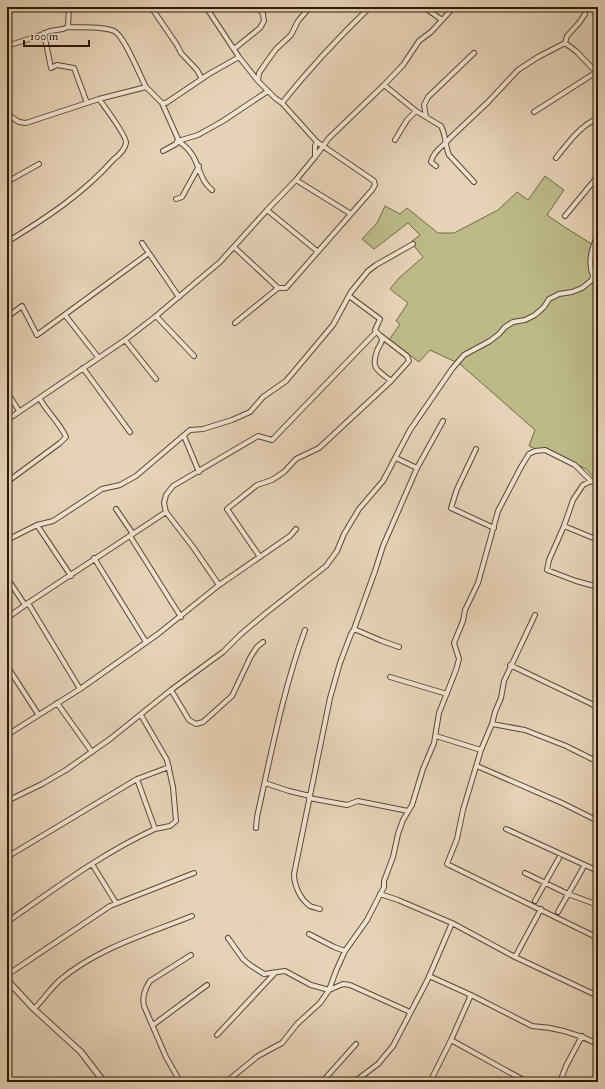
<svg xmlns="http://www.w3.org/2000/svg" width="605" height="1089" viewBox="0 0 605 1089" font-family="'IM FELL Double Pica',serif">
<rect width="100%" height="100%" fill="#e6d2b6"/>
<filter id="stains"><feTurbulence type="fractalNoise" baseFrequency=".005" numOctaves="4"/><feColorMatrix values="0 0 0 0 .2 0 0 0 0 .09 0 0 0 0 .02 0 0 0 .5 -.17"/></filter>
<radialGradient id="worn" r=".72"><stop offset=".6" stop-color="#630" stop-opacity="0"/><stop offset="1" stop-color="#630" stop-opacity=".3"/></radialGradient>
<path fill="#bcba89" stroke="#746a48" d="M545,176L564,190L547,215L563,226L598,248V482L586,469L546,448L536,449L529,446L535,430L460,364L430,350L419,362L389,340L400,324L396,321L408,303L390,289L399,278L423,257L414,246L412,241L420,235L408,223L374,249L362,239L377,223L385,206L400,214L407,208L438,233H454L498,210L517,192L528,200Z"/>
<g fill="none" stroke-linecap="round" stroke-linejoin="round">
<g stroke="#5a4934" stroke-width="6">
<path id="minor" d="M151,7L177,45L181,53L197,70L202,79
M206,7L239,57L258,81
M424,7L442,20
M487,7L488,8
M68,27C81,28 102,26 114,31C124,35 140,76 146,87
M44,33L51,68L57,65L74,68L87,103
M565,43L567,36L579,23L585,14
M7,46L38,36L50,31L63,29L68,27L69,7
M234,49L260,28L264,21L263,14L258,7
M384,85L416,111L441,126C446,135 445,146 449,155L474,182
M162,103L178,139L176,144L163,151
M282,103C309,69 339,37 370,7
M534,112L598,71
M7,114L19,122L26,123L99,99L146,87L162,103H166L209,74L239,57
M426,117L424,105L428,97L474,53
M395,140L407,120L416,111
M178,141L198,135L223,121L268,91
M178,141C202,156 195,176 212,190
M315,157V146L317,142
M556,158C568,143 580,126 598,118
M436,166L431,162C433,151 444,146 450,138L488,102L518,70L538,57L565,43L577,52L596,72
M296,180L351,214
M7,182L39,164
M176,199L182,197L199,166
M267,210L317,251
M565,216L598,176
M7,242C46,218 83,194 113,160C118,156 125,150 126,143C127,136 104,106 99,99
M142,243L179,297
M234,247L276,286L278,288H286L372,190L375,185L374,181L317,142L282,103L275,98L258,81L259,73L268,60L276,49L291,35L298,21L310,7
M592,280L593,276C587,262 592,247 598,234
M349,296L380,319L375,330C377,333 382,336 382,340C382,343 378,347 377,351C370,369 379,371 391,381
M65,315L98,357
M156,316L194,356
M7,317L22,306L37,335L149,253
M235,323L278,288
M125,340L156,379
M83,368L130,432
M7,392L19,411
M7,420L125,340L156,316L220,262L267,210L296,180L315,157L329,138L384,85L403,65L419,41L431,32L454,7
M184,436L199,472
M476,449L457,489L451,508L494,528
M396,458L417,468
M7,482L60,443L66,437C60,423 47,412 40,399
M598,485L591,481L583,485L573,500L564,526L549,560L547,570L576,581L598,587
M116,509L133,534
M37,525L71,576
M564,526L598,540
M130,536L181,617
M7,540L37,525L53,521L102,489L120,485L136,476L190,430L203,429L232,420L250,412L263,397L286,381L333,325L351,292L368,271L376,265L413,244
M260,557L227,509L257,485L272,480L284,472L296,459L319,448L391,381L409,361L407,356L381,336
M94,558L146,642
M7,578L25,605
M219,585L193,547L166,512L164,503L166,495L173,486L258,436L272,440L376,332
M28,603L166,512
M535,615L504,681L501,698L495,712L492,724L481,750L463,810L457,839L447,864L598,938
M7,618L28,603L80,689
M354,629L382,641L399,647
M510,665L598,707
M7,666L38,714
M390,677L447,694
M171,690L189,720L196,724L203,722L232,696L251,656L257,647L263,642
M57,703L92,752
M141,715L167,760L173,787L176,821L170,826L155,829
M492,724L525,730L566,746L598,762
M7,735L80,689L158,634L219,585L290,536L296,529
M436,736L481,750
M477,766L562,803L598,821
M265,783L289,791L310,796
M309,798L347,805L358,801L408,811
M7,801L42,784L66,770L110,739L171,690L223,652L241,634L266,613L326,566L337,551L344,534L359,509L383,481L410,430L452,369L464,355L490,341L499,334L505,327L513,322L525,320L535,315L544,307L549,299L559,294L572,292L582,288L592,280L598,278
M256,828L257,817C271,754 283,690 305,630
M506,829L598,871
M7,857L137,779
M92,864L116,903
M525,873L568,894L598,905
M380,894L398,900L452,923L515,957L598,996
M535,901L559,858
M320,909C317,908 312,907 310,906C300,899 294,885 294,874L330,698L340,663L351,634L354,629L375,571L383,546L417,468L443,421
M558,912L583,868
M7,922C53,890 104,852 155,829L137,779L169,767
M309,934L334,947L345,951
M228,938L243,959L250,965L264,974L285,971L311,985L329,990L343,984L350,985L410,1012
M515,957L541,909
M7,975L110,906L194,873
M429,976L471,995L532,1026C555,1027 578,1034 598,1044
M34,1009C43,1000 50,989 60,980C98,948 147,934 192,916
M153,1025L207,985
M217,1035L274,974
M451,1040L527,1082
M173,1082L178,1078
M183,1082L178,1078L166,1057L144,1006C142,996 145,989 150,981L191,955
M226,1082L258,1056L282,1043L297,1024L320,1003L329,990L336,971L345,951L367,920L384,887V881L393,857L398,834L403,820L412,805L423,769L434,743L439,713L456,670L459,659L454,643L463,621L465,610L478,583L498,511L521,467L529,454L535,451L545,450L575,465L591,481
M322,1082L356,1044
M354,1082L378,1064L393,1046L428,979L452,923
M430,1082L451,1040L471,995H469
M560,1082L566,1066L582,1036"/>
</g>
<g stroke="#5a4934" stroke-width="7">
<path id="tertiary" d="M7,980L34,1009L81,1052L104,1082"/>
</g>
<use href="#minor" stroke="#efe2d0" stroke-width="4"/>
<use href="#tertiary" stroke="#efe2d0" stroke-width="5"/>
</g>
<rect width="605" height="1089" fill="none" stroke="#e6d2b6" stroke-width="24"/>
<rect x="8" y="8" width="589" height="1073" fill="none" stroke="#2b1b08" stroke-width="2"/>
<rect x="12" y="12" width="581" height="1065" fill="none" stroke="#2b1b08"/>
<path d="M24 40v6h65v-6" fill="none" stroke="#2b1b08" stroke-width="2"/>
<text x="30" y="40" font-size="12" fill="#2b1b08" stroke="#efe2d0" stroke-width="3" paint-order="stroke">100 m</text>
<rect width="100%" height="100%" filter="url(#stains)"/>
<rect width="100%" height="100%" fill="url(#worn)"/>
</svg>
